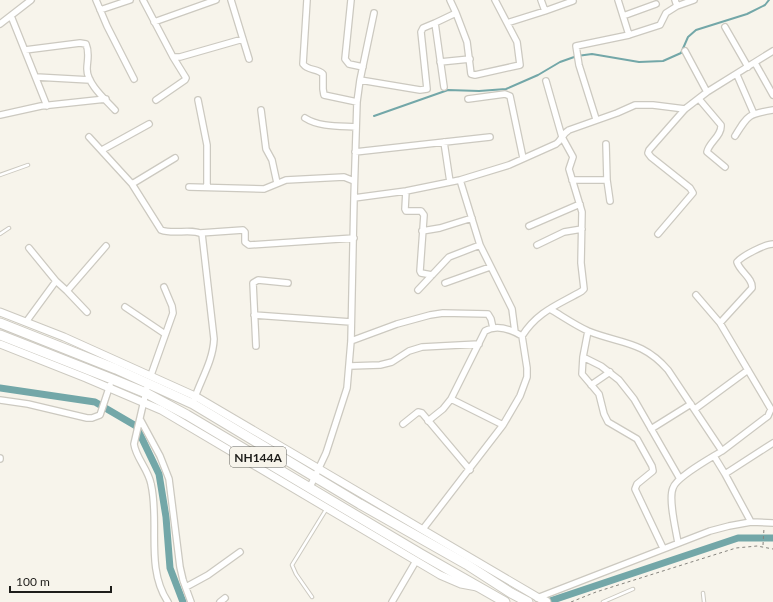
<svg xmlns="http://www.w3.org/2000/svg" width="773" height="602" viewBox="0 0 773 602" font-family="Lato,sans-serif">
<rect width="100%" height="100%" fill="#f7f4eb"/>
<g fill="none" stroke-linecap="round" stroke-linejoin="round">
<path stroke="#73a7a8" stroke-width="2" d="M374,116L448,90L479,91L506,89L538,75L560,62L577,56L592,54L639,62L663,61L681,53L688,37L696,30L747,14L765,5L769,0"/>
<path stroke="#73a7a8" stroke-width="7" d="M0,388L95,402L136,426L159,474L166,517L170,568L183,602
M547,602L738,538H773"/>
<g stroke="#ccc9c0" stroke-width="4.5">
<path id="service" d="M0,175L28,165
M0,234L9,228
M703,593L704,602
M312,597L296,574L292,565L327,508
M603,602L633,589"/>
</g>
<g stroke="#ccc9c0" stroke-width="8">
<path id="minor" d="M96,0L107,26L134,79
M143,0L173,57H180L243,39
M231,0L249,59
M307,0L303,64C308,71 317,68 323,74V89L324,95L357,102L354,198
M351,0L345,59L349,64L363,67
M450,0L456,13
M541,0L545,11L573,1L572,0
M618,0L629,35L660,25L666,13L677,6L675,0
M677,6L694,0
M100,10L130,0
M11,16L47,106
M623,16L656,4
M154,22L216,0
M507,23L545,11
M0,24L31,0
M725,27L748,67
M25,50L80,43L86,44C90,53 87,61 87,69C87,84 106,100 115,110
M685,51L707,92
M440,62L470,59
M755,63L773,95
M737,75L754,114
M36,77L90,80
M360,80L420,90L427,89L421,32L423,28L435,23
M444,87L435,23L456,13L467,42L471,74L475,75L520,65L517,42L495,0
M468,99L505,94L510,96L523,158
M699,99L721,125C722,136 709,142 707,152L725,167
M156,100L185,80L186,78L173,57
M198,100L207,145V187
M357,102L360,80L374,13
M261,110L266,149L272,160L277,183
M0,115L41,106L106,99
M305,118C319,127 339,126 356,127
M596,119L579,65L576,46L629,35
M735,136C748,115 748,114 773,110
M89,137L132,184L161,230C174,235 191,228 202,234L214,339C213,361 201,379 194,400
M444,142L450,182
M606,144L607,180
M102,150L149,124
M355,152L490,137
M460,180L480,245L512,309L515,332
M572,180H607L610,201
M132,184L175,158
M189,187L264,189L286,180L344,177L354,181
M406,191L405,209L406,211H421L424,215L420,271L421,273L432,275
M529,226L580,204
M422,231L440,228L472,218
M200,233L243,230L245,232V242L249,245L354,238
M658,234L693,193L690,188L651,157L648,153L649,150L685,109L707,92L773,51
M537,245L564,232L582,229
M56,281L67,291L87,312
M445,283L490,267
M418,290L449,257L480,245
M67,291L106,246
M696,295L720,323L771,409L768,416L722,451
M125,307L165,334
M550,309C562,316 575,325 588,331C620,344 642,340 668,370L722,451C711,458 676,477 673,488C668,499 676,530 678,543
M254,315L351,322
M26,322L56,281L29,248
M720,323L752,288C753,278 740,272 737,262C742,256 765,244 773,244
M588,331L583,357L601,366L619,380L634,399L680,479
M351,341L397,324L430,315L443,313L488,314L491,319L493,328
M256,346L253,283L258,280L288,283
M583,357L582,374L599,394L604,414L608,422L637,439L652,466L653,471L637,484L635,489L663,548
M350,366L380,365L392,362L409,351L422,347L479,344
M151,375L173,313L172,306L164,287
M148,383L134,444C136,458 148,469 151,484C160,522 145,568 168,602
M591,385L610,372
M451,399L503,425
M0,400L28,404L87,418H92L100,415L110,385
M695,409L748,370
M140,419L160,456L169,479L180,567L183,580L191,602
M428,421L443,409L451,399L485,331C497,324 512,330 522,336
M403,424L418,412L422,413L470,470
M651,429L691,404
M714,456L725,474
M0,458V459
M310,487L326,453L347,388L351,341L354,198L406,191L460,180L509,165L556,144C562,140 562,134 569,130L617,113L635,105H653L685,109
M751,522L773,523
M423,529L503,425L520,396L527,377V368L522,336C538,311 558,305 582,291L584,289L581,263L582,212L569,169L573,157L562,137L546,81
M186,587L208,575L240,552
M537,598L710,531L729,526L751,522L725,474L773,443
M220,602L225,598
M392,602L416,561"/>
</g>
<g stroke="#ccc9c0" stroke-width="9">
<path id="tertiary" d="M0,312L64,337L195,396L544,601
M0,344L86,378L161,410L440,575L461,584L477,587"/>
</g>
<g stroke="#ccc9c0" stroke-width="11">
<path id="trunk" d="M0,323L116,369L193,404L360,504L466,564L511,593L528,602
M0,335L112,379L146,393L187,415L421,554L505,602
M544,601L546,602"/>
</g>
<path stroke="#86847e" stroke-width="1" stroke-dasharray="3 3" stroke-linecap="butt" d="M763,545L764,528
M571,602L596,592L736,548L757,546L773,549"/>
<use href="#service" stroke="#fff" stroke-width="2.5"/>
<use href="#minor" stroke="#fff" stroke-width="5.5"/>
<use href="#tertiary" stroke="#fff" stroke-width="7"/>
<use href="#trunk" stroke="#fff" stroke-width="9"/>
</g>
<g text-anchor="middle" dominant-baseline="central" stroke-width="3" stroke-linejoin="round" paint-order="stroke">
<rect fill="#f7f4eb" stroke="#5f5e59" stroke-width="1" x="230" y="447" width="56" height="20" rx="3"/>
<g font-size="12" font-weight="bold" fill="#1e1d1a">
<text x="258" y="457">NH144A</text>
</g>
</g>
<path d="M10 586v6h101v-6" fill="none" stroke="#1e1d1a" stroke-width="2"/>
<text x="16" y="586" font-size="12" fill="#1e1d1a" stroke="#f7f4eb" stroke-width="3" paint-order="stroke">100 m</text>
</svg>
